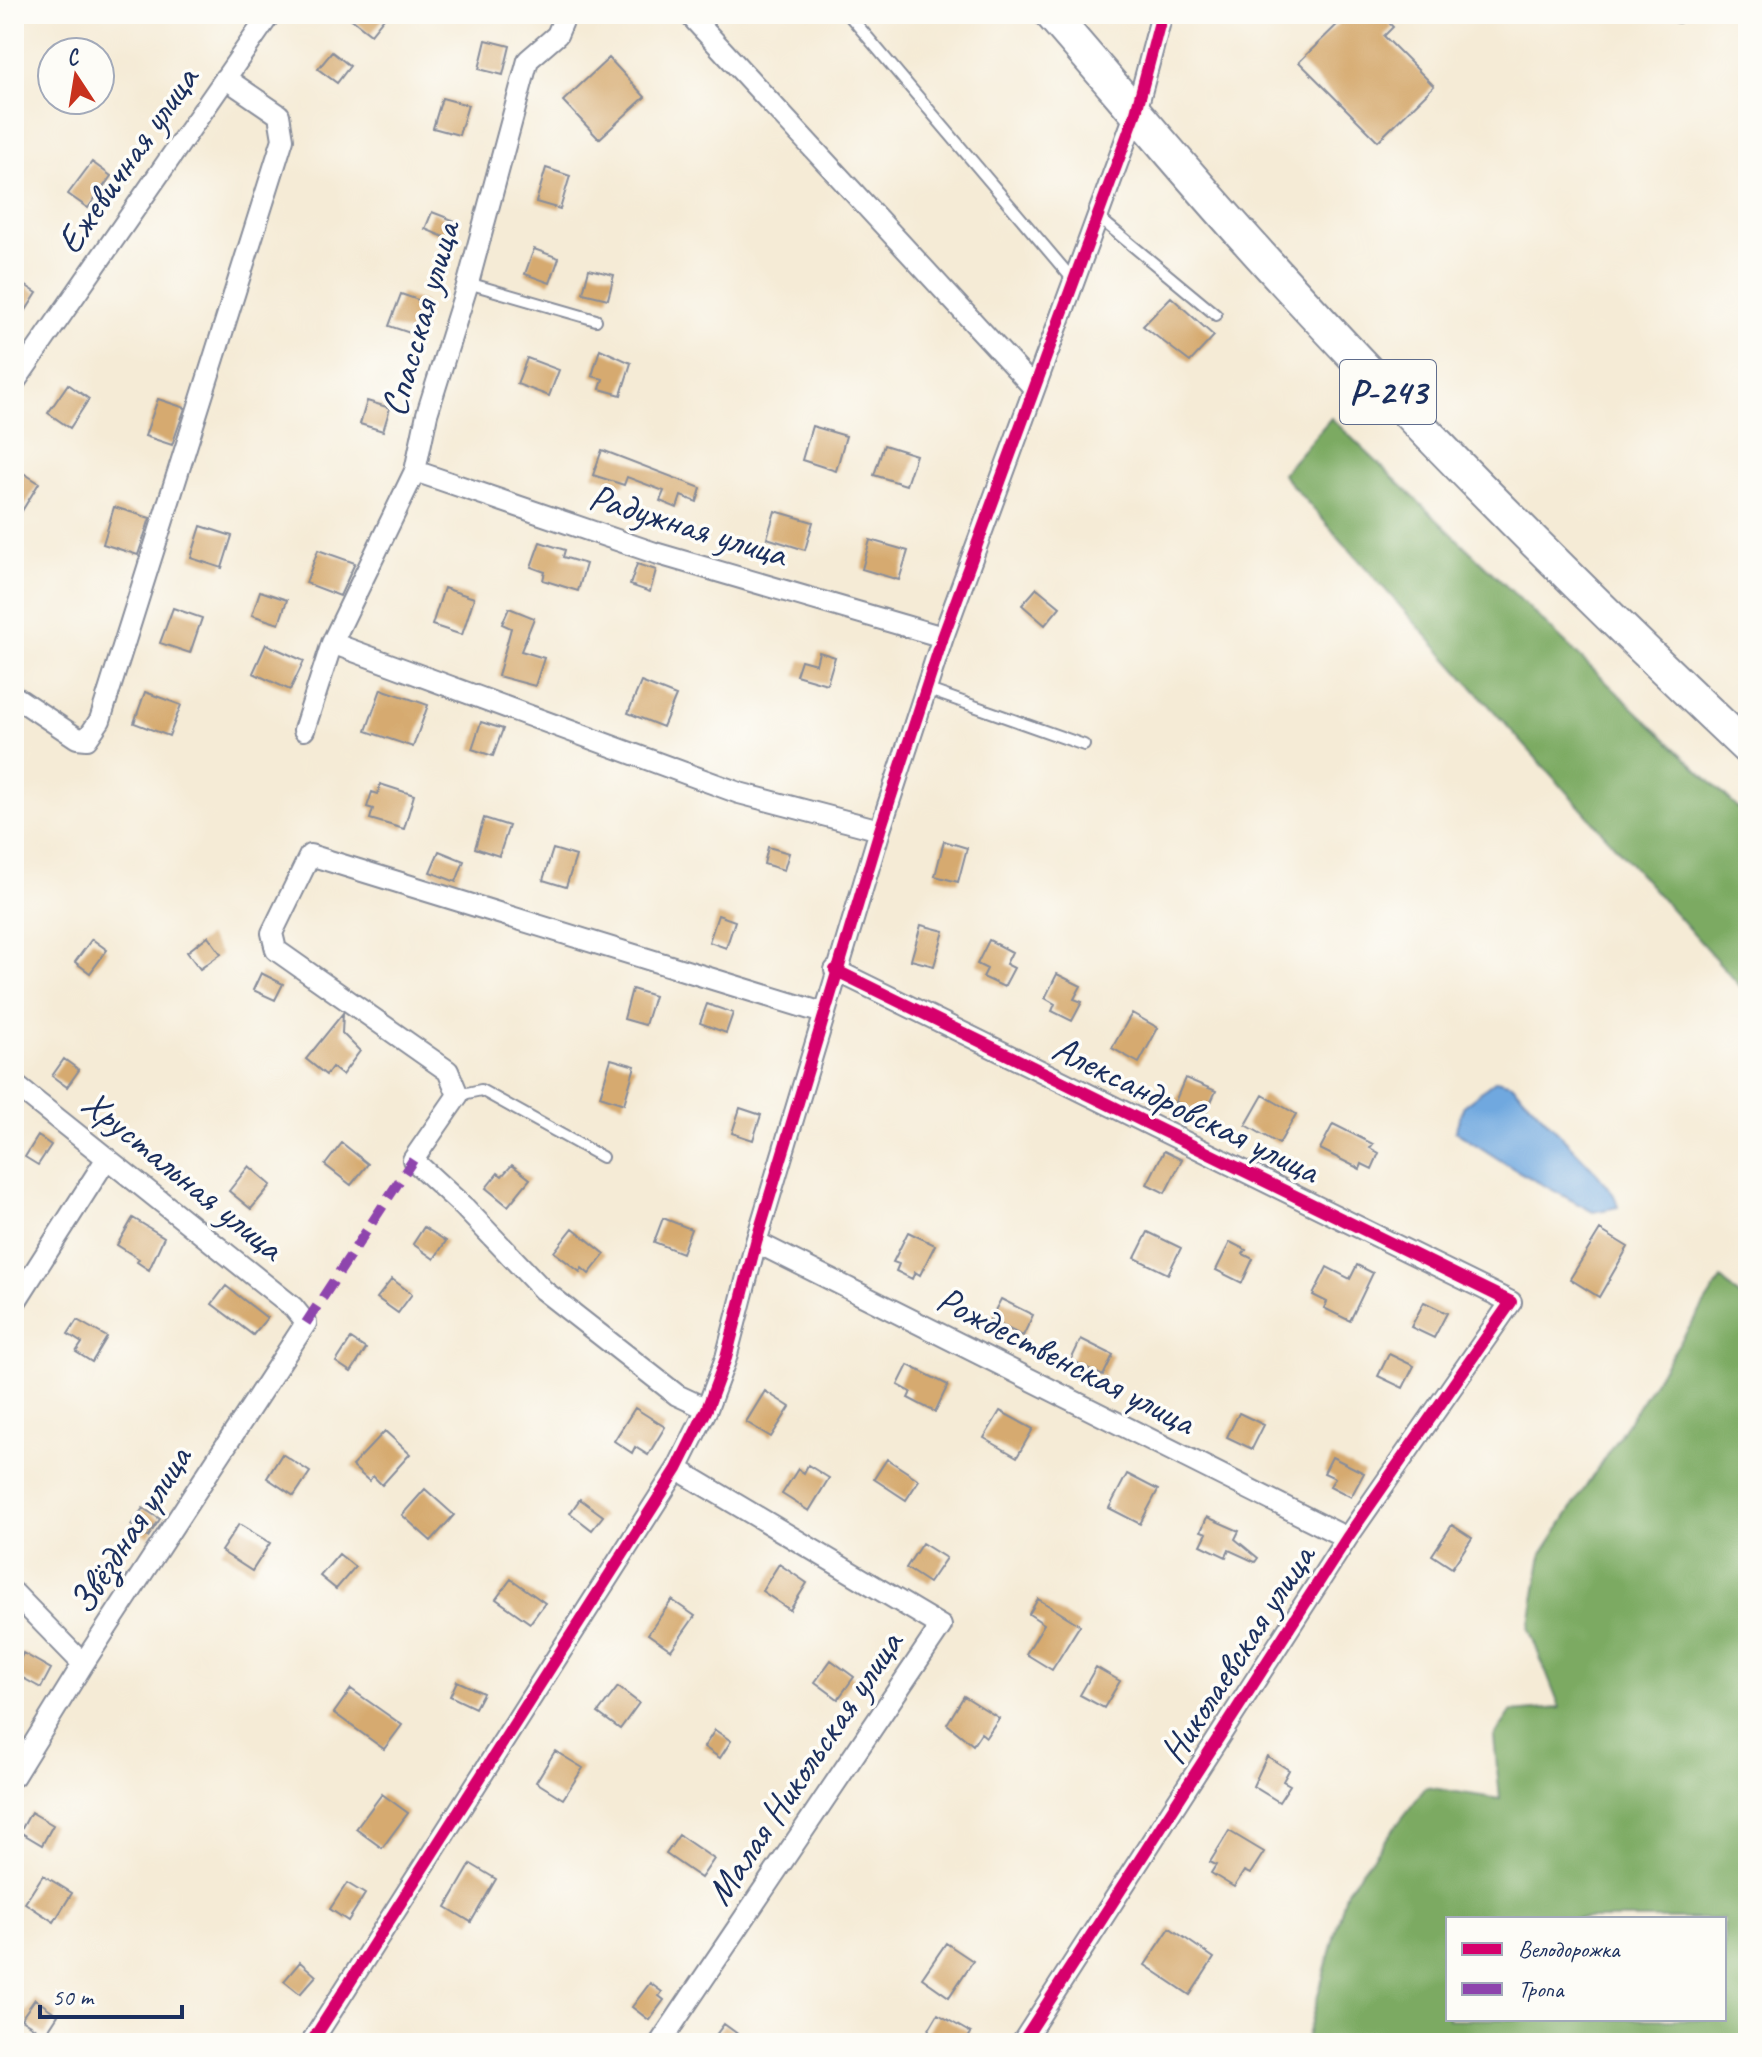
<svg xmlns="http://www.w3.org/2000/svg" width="1762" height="2057" viewBox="0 0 1762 2057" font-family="Caveat,sans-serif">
<rect width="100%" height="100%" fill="#fdfcf7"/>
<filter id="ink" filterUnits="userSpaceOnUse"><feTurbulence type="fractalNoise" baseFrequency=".0125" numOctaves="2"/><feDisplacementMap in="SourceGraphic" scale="16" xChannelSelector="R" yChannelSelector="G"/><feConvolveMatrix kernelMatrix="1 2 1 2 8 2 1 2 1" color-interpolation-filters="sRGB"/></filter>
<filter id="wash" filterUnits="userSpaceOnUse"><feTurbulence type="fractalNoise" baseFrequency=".006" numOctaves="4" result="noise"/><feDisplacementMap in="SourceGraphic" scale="32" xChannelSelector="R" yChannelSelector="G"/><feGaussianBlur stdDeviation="1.8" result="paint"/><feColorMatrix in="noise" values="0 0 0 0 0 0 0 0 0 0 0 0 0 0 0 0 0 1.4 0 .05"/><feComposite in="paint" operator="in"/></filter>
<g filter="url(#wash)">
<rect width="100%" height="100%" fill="#f5ebd6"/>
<path fill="#7caa62" stroke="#4c6c60" stroke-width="2" fill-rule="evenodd" d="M1331,418L1748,818V995L1282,474Z
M1721,1279L1748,1304V2043H1305L1347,1890L1426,1787L1500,1799L1494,1737L1511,1712L1560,1708L1529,1629L1542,1554ZM1448,1919H1724V2019H1448Z"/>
<path fill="#70a8df" stroke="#466c9e" stroke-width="2" d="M1496,1080L1512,1084L1594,1170L1614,1195L1618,1207L1593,1212L1514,1169L1455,1131L1464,1105Z"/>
<g id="blocks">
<path fill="#d6aa70" d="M345,14H387L371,34Z
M1348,14H1381L1393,27L1384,36L1434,86L1378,141L1299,62Z
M486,40L510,46L503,75L479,69Z
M332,52L350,66L337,83L318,69Z
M609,58L645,97L599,139L563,101Z
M442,98L468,105L459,135L433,128Z
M92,162L111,176L88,208L68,194Z
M546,168L570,176L560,209L536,202Z
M432,212L458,222L451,240L425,229Z
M534,249L559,258L550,283L525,274Z
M589,269L614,275L608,299L583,293Z
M14,278L37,293L14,329Z
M401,294L424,302L413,334L389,326Z
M1171,297L1214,336L1190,362L1143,326Z
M600,349L631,363L621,395L600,389L603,379L592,376Z
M527,358L559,370L549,396L517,384Z
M68,384L89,399L70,428L48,413Z
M158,399L185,408L172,445L145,436Z
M367,401L390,408L383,431L360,424Z
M812,426L846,436L836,471L802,460Z
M884,445L916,455L906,485L874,475Z
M602,450L701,488L697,502L681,496L677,508L660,501L664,491L627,477L624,485L593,475Z
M14,467L39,483L14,524Z
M114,507L150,518L138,555L103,544Z
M775,511L813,522L805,550L767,538Z
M201,526L232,536L222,568L191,558Z
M870,540L908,551L899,580L862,569Z
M540,542L565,550L563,557L586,564L578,591L543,580L545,572L531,567Z
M318,550L355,563L340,596L306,583Z
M637,564L656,570L650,592L630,585Z
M444,588L474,598L462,635L432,625Z
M1037,588L1060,607L1045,625L1022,605Z
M260,591L287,600L279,624L252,615Z
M173,608L202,618L190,653L160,643Z
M509,608L534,618L521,651L544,658L535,686L498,676L511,628L502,624Z
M266,644L304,661L290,690L253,673Z
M819,652L835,657L827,684L796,675L801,660L816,664Z
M641,682L676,696L663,727L628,713Z
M381,689L428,705L413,747L366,731Z
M145,692L181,705L169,736L134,723Z
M481,722L503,729L493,756L472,749Z
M380,784L414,795L404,829L370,819L373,809L367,807L372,792L378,794Z
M484,818L509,826L499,856L475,848Z
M944,841L967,848L958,882L935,876Z
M768,847L789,853L784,870L764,864Z
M553,849L576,856L566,887L543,880Z
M439,851L464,861L456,882L430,872Z
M718,915L735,921L726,948L709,942Z
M921,925L944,931L934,966L911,960Z
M208,936L221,954L200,969L187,952Z
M92,939L107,950L90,973L75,962Z
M989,940L1012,952L1006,964L1014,968L1004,987L983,977L987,969L977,964Z
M261,973L283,984L275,1000L253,990Z
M1057,974L1081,986L1074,999L1082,1002L1072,1021L1052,1011L1055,1004L1045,998Z
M632,989L654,996L645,1025L624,1019Z
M707,1004L733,1013L726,1033L700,1023Z
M343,1013L342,1033L360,1051L342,1075L332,1067L326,1075L306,1059Z
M1132,1013L1158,1028L1139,1063L1112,1048Z
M64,1059L79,1070L67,1087L52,1076Z
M611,1059L635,1066L624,1104L600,1096Z
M1185,1078L1216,1091L1205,1115L1175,1102Z
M1263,1095L1296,1114L1279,1144L1246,1125Z
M740,1108L761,1115L753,1140L732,1133Z
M1333,1124L1373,1144L1370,1148L1379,1153L1372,1169L1362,1164L1360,1169L1320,1149Z
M38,1136L51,1145L38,1165L25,1157Z
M342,1143L368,1164L351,1185L325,1165Z
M1164,1151L1182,1160L1165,1193L1147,1184Z
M512,1165L530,1179L508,1206L486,1188L498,1173L502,1176Z
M249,1166L271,1185L251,1209L229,1191Z
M133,1218L164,1237L149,1270L137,1262L139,1259L117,1245Z
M663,1218L691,1229L682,1253L654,1242Z
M424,1227L446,1241L434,1259L413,1244Z
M573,1228L605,1254L589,1274L582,1268L580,1272L554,1252Z
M1600,1230L1628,1247L1599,1297L1570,1279Z
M908,1232L935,1245L920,1275L915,1272L912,1279L896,1271L899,1264L893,1262Z
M1148,1232L1181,1248L1168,1274L1135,1258Z
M1230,1242L1246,1250L1243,1254L1253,1259L1242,1283L1216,1270Z
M1357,1265L1373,1273L1350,1321L1324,1308L1327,1302L1313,1295L1327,1267L1350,1279Z
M392,1279L412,1294L398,1313L377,1298Z
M226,1286L267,1318L253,1335L212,1304Z
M1001,1299L1033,1315L1023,1336L990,1320Z
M1424,1302L1447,1313L1434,1338L1411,1327Z
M77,1320L107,1337L92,1362L76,1352L82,1343L68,1334Z
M351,1339L366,1349L351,1372L336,1362Z
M1081,1339L1113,1355L1103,1376L1071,1360Z
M1389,1354L1414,1366L1403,1388L1378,1376Z
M908,1365L948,1385L935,1412L908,1398L911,1392L898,1385Z
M765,1391L790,1407L771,1437L746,1422Z
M635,1408L665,1427L648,1455L635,1447L632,1453L614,1441Z
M1000,1411L1033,1429L1017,1457L984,1438Z
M1239,1413L1264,1425L1252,1449L1227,1437Z
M385,1431L410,1454L382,1485L373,1476L369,1481L352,1466Z
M282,1454L310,1472L294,1496L267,1478Z
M1332,1457L1364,1473L1351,1497L1330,1486L1335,1478L1324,1473Z
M887,1459L919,1480L906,1500L874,1479Z
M808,1465L829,1478L809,1511L782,1494L798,1469L804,1473Z
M1127,1474L1158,1490L1140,1524L1109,1508Z
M425,1489L454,1515L431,1541L402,1515Z
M580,1499L603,1516L592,1530L570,1513Z
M143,1508L160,1519L148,1537L131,1525Z
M1207,1517L1239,1531L1235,1539L1258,1558L1255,1562L1229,1550L1226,1557L1201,1545L1207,1533L1201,1531Z
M239,1524L270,1543L252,1571L221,1551Z
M1452,1525L1472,1538L1452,1568L1432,1555Z
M922,1543L946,1558L929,1583L906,1568Z
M339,1554L355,1567L336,1589L320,1576Z
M779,1564L807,1583L790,1610L762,1591Z
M511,1579L545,1603L530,1623L496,1599Z
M1038,1599L1080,1625L1052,1670L1026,1654L1044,1624L1029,1614Z
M672,1600L695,1616L671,1650L648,1634Z
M23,1653L51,1669L41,1688L14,1673Z
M831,1660L854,1677L838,1699L815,1682Z
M1096,1667L1120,1681L1104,1708L1080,1695Z
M457,1681L483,1693L475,1708L450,1696Z
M618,1687L639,1703L620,1729L598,1713Z
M351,1689L402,1725L384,1749L334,1713Z
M964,1696L999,1718L986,1737L981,1733L973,1745L947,1724Z
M715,1730L731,1741L720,1758L704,1747Z
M555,1751L583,1768L563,1799L536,1782Z
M1267,1756L1289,1770L1283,1781L1290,1785L1279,1802L1253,1786Z
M382,1794L408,1813L382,1848L356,1829Z
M31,1812L53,1825L42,1845L20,1832Z
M1229,1831L1264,1852L1250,1874L1244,1871L1234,1887L1211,1873L1216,1865L1210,1862Z
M679,1835L714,1859L701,1878L666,1854Z
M471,1864L496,1879L471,1922L446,1907Z
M43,1875L72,1893L54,1922L25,1903Z
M347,1883L365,1894L348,1921L330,1909Z
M1170,1928L1214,1958L1190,1995L1145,1965Z
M946,1943L973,1961L949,1997L922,1978Z
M300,1962L316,1976L300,1994L284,1981Z
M650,1983L662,1992L659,1996L664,2000L649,2020L632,2007Z
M35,1999L58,2015L45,2035L21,2019Z
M938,2014L971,2033L965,2043H936L925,2036Z
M724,2024L750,2043H710Z"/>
</g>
</g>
<g filter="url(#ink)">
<use href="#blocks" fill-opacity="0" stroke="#888d9a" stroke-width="2"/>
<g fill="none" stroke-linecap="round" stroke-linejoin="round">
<g stroke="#888d9a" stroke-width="14">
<path id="service" d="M848,14L1074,281
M1673,14L1678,17
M1098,217L1216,315
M468,283L596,320
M926,689L1084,745
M458,1095L481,1090L602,1157"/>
</g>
<g stroke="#888d9a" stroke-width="24">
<path id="minor" d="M689,14L1034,388
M14,383L270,14
M415,471L655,553L943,637
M332,643L739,793L880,830
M14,696L77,738L87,739L100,720L283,139L279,115L225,78
M304,730L332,643L415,471L427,414L468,283L528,60L557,35L566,14
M835,970L1511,1302L1347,1538L1022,2043
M14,1084L293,1307L306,1323L83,1664L14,1776
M756,1242L1347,1538
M14,1304L107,1158
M707,1409L677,1395L543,1290L464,1207L413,1160L458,1095L448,1071L276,950L272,933L310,855L823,1013
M14,1593L83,1664
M311,2043L677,1469L707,1409L726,1358L756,1242L880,830L943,637L1136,112L1162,14
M660,2043L941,1626L677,1469"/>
</g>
<g stroke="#888d9a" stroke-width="36">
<path id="trunk" d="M1051,14C1124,98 1195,184 1270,266C1423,434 1583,593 1748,749"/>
</g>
<use href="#service" stroke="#fff" stroke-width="10"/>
<use href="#minor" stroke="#fff" stroke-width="20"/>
<use href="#trunk" stroke="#fff" stroke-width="32"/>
<path stroke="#8e44ad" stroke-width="10" stroke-dasharray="20 10" stroke-linecap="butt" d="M306,1323L413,1160"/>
<g stroke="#fdfcf7" stroke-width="17">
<path id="cycleway" d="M835,970L1511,1302L1347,1538L1022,2043
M311,2043L677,1469L707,1409L726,1358L756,1242L880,830L943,637L1136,112L1162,14"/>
</g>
<use href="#cycleway" stroke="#d6006c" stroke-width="12"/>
</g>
</g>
<g text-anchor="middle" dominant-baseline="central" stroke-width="7" stroke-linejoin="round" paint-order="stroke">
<rect fill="#fdfcf7" stroke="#5f6c8c" stroke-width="2" x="1340" y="360" width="96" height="64" rx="6"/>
<g font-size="36" font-weight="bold" fill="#1b2f5e">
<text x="1388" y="392">Р-243</text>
</g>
<g font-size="38" fill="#1b2f5e" stroke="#fdfcf7">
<text transform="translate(127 160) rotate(-55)">Ежевичная улица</text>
<text transform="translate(420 319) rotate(-74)">Спасская улица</text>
<text transform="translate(688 525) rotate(17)">Радужная улица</text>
<text transform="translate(1186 1109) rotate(26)">Александровская улица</text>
<text transform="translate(183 1175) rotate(39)">Хрустальная улица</text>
<text transform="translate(1066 1360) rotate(27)">Рождественская улица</text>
<text transform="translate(130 1530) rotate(-57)">Звёздная улица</text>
<text transform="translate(1237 1654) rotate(-57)">Николаевская улица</text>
<text transform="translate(804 1768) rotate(-56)">Малая Никольская улица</text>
</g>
</g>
<rect width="1762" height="2057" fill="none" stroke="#fdfcf7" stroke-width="48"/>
<rect x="1446" y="1917" width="280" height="104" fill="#fdfcf7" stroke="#a3aaba" stroke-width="2"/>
<rect x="1462" y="1943" width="40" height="12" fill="#d6006c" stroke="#a3aaba" stroke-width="2"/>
<text x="1518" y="1957" font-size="24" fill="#1b2f5e">Велодорожка</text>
<rect x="1462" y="1983" width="40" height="12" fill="#8e44ad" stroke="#a3aaba" stroke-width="2"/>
<text x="1518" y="1997" font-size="24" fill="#1b2f5e">Тропа</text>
<g transform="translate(76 76) rotate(348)"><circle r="38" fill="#fdfcf7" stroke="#a3aaba" stroke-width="2"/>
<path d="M0-6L14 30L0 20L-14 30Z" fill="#c8321e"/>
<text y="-12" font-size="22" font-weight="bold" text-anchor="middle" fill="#1b2f5e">С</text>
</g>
<path d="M40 2005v12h142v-12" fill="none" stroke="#1b2f5e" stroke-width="4"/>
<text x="52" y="2005" font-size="24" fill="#1b2f5e" stroke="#fdfcf7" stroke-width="6" paint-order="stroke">50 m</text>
</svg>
